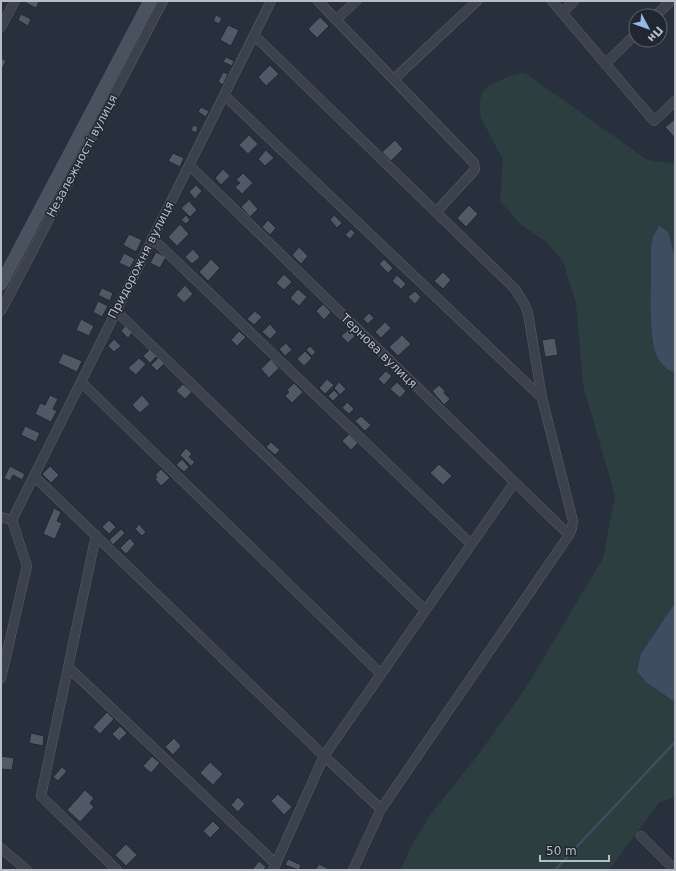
<svg xmlns="http://www.w3.org/2000/svg" width="676" height="871" viewBox="0 0 676 871" font-family="'DejaVu Sans',sans-serif">
<rect width="100%" height="100%" fill="#27303c"/>
<path fill="#2c3e3f" d="M523,73L528,75L646,159L653,161L675,163V798L666,800L659,803L609,870H400L412,845L431,814L478,755L527,686L603,558L615,496L583,385L576,303L563,261L545,241L521,225L500,201L503,160L481,118L479,103L482,93L487,87L509,76Z"/>
<path fill="#3f4d63" d="M659,226L668,232L675,257V372C665,371 658,359 655,351C649,325 651,297 651,271C651,260 650,247 653,237C654,233 658,230 659,226Z
M675,603V702L646,682L637,671L641,654Z"/>
<g fill="none" stroke-linecap="round" stroke-linejoin="round">
<path stroke="#3f4d63" stroke-width="2.5" d="M555,870L675,742"/>
</g>
<path fill="#505a67" stroke="#222933" d="M27,1H38L39,2L36,8L26,3Z
M21,14L31,19L28,26L18,20Z
M216,15L222,18L219,24L213,21Z
M320,17L329,26L317,38L308,29Z
M228,25L239,30L231,46L220,40Z
M226,57L234,61L232,66L223,62Z
M1,58L6,61L1,71Z
M270,65L279,74L266,86L258,77Z
M223,72L228,74L223,85L218,82Z
M201,107L209,111L206,117L198,112Z
M675,119V136L674,137L665,127Z
M193,125L198,127L196,133L191,130Z
M249,135L258,144L248,154L239,145Z
M395,140L403,149L391,161L382,152Z
M266,150L274,158L265,166L258,159Z
M173,153L184,158L180,167L168,161Z
M223,169L230,176L221,185L215,178Z
M243,173L253,183L242,194L235,187L240,183L236,180Z
M196,185L202,191L195,199L189,192Z
M249,199L258,209L250,217L241,207Z
M189,201L197,210L190,217L181,208Z
M469,205L478,214L466,227L457,218Z
M186,215L190,220L186,224L181,220Z
M334,215L342,223L337,228L330,220Z
M268,220L276,228L270,235L262,227Z
M180,224L189,234L177,246L168,237Z
M351,229L355,233L350,239L345,235Z
M129,234L142,240L136,252L123,245Z
M299,247L308,256L301,264L292,255Z
M193,249L200,257L192,264L185,257Z
M156,252L166,257L160,268L150,263Z
M124,253L135,259L130,268L119,263Z
M211,259L220,268L208,281L199,272Z
M384,259L393,268L388,273L379,264Z
M443,272L451,280L443,289L434,281Z
M284,274L292,282L284,290L276,283Z
M397,275L406,284L401,289L392,281Z
M185,285L193,294L184,303L176,295Z
M102,288L113,293L110,301L98,295Z
M298,289L307,297L299,306L290,298Z
M415,291L421,297L415,304L408,297Z
M98,301L108,306L102,317L93,312Z
M323,304L331,312L324,320L316,311Z
M255,311L262,317L254,325L247,319Z
M369,313L374,318L368,324L363,319Z
M81,319L94,326L89,336L76,330Z
M385,322L391,328L381,338L375,332Z
M270,324L277,332L270,339L262,332Z
M125,326L132,333L128,338L121,331Z
M349,329L355,336L348,343L341,336Z
M239,331L246,337L237,346L231,340Z
M402,335L411,344L398,356L389,347Z
M555,338L558,355L545,357L542,340Z
M114,339L121,346L114,352L108,346Z
M286,343L292,350L285,356L279,349Z
M310,346L316,352L312,356L306,350Z
M151,348L158,355L150,363L143,356Z
M305,351L312,358L304,366L297,359Z
M63,353L82,361L77,372L58,363Z
M159,357L165,363L157,371L151,365Z
M139,358L146,364L136,375L128,368Z
M271,359L279,368L269,378L261,369Z
M386,371L392,376L384,385L378,379Z
M327,379L334,385L325,394L319,388Z
M339,382L346,389L340,395L334,388Z
M397,382L406,391L400,398L390,389Z
M294,383L303,392L292,403L285,396L289,392L287,390Z
M183,384L192,392L185,399L176,391Z
M439,385L445,391L444,393L450,399L444,405L432,391Z
M334,390L339,395L333,401L328,396Z
M50,395L58,399L53,409L57,411L51,422L35,414L40,403L45,405Z
M142,395L150,404L140,413L132,405Z
M347,402L354,409L349,414L342,408Z
M361,416L371,425L365,431L355,421Z
M25,426L40,433L36,442L21,435Z
M349,434L358,443L351,450L342,441Z
M271,442L280,450L275,455L266,447Z
M186,448L192,454L189,457L195,462L191,466L180,455Z
M182,459L189,467L184,472L176,465Z
M439,464L452,476L443,485L430,473Z
M10,466L25,474L22,480L13,475L10,481L4,478Z
M50,466L59,475L51,483L42,474Z
M161,469L170,478L161,486L155,479L157,477L155,475Z
M54,508L61,512L57,521L62,523L55,539L43,534Z
M109,520L116,527L109,534L102,527Z
M139,524L146,532L142,536L135,529Z
M121,529L125,533L113,545L109,540Z
M130,538L135,544L126,554L120,548Z
M107,712L114,719L100,734L93,727Z
M120,726L127,733L119,741L112,734Z
M31,733L44,736L43,746L29,743Z
M174,738L181,746L173,755L165,747Z
M1,756L14,758L12,770L1,769Z
M152,756L160,763L151,773L143,766Z
M210,762L223,774L213,785L200,773Z
M62,767L67,771L58,781L53,777Z
M85,790L94,798L90,803L94,807L80,822L67,810Z
M278,794L292,807L284,815L271,801Z
M238,797L245,804L238,812L231,805Z
M213,821L220,828L210,838L203,831Z
M126,844L137,855L126,866L115,855Z
M288,859L301,865L299,870L285,865Z
M259,861L266,867L263,870H252Z
M319,864L329,869V870H315Z"/>
<g fill="none" stroke-linecap="round" stroke-linejoin="round">
<g stroke="#59606a" stroke-width="10">
<path id="street" d="M318,1L474,163L475,169L473,172L436,212
M552,1L654,121L675,101
M562,13L574,1
M655,16L671,1
M336,20L356,1
M1,27L15,1
M254,35L515,289L525,305L528,313L542,398L573,521L572,528L569,535L381,809L353,870
M605,64L636,34
M394,79L477,1
M224,95L542,398
M189,165L569,535
M152,238L471,544
M1,311L163,1
M116,311L425,610
M81,382L381,674
M34,476L324,756L381,809
M1,517L12,520L27,566L1,678
M12,520L271,1
M96,535L41,796L117,870
M68,667L276,864
M641,836L675,870
M1,848L27,870
M273,870L324,756L514,483"/>
</g>
<g stroke="#59606a" stroke-width="13">
<path id="secondary" d="M1,284L150,1"/>
</g>
<use href="#street" stroke="#3b424c" stroke-width="9"/>
<use href="#secondary" stroke="#4a515f" stroke-width="12"/>
</g>
<g text-anchor="middle" dominant-baseline="central" stroke-width="3" stroke-linejoin="round" paint-order="stroke">
<g font-size="12" fill="#b7bdc7" stroke="#202731">
<text transform="translate(82 156) rotate(-62)">Незалежності вулиця</text>
<text transform="translate(141 260) rotate(-63)">Придорожня вулиця</text>
<text transform="translate(379 351) rotate(44)">Тернова вулиця</text>
</g>
</g>
<rect width="676" height="871" fill="none" stroke="#b7bdc7" stroke-width="4"/>
<g transform="translate(648 28) rotate(131)"><circle r="19" fill="#202731" stroke="#5c636d"/>
<path d="M0-3L7 15L0 10L-7 15Z" fill="#97b6ec"/>
<text y="-6" font-size="11" font-weight="bold" text-anchor="middle" fill="#b7bdc7">Пн</text>
</g>
<path d="M540 855v6h69v-6" fill="none" stroke="#b7bdc7" stroke-width="2"/>
<text x="546" y="855" font-size="12" fill="#b7bdc7" stroke="#202731" stroke-width="3" paint-order="stroke">50 m</text>
</svg>
